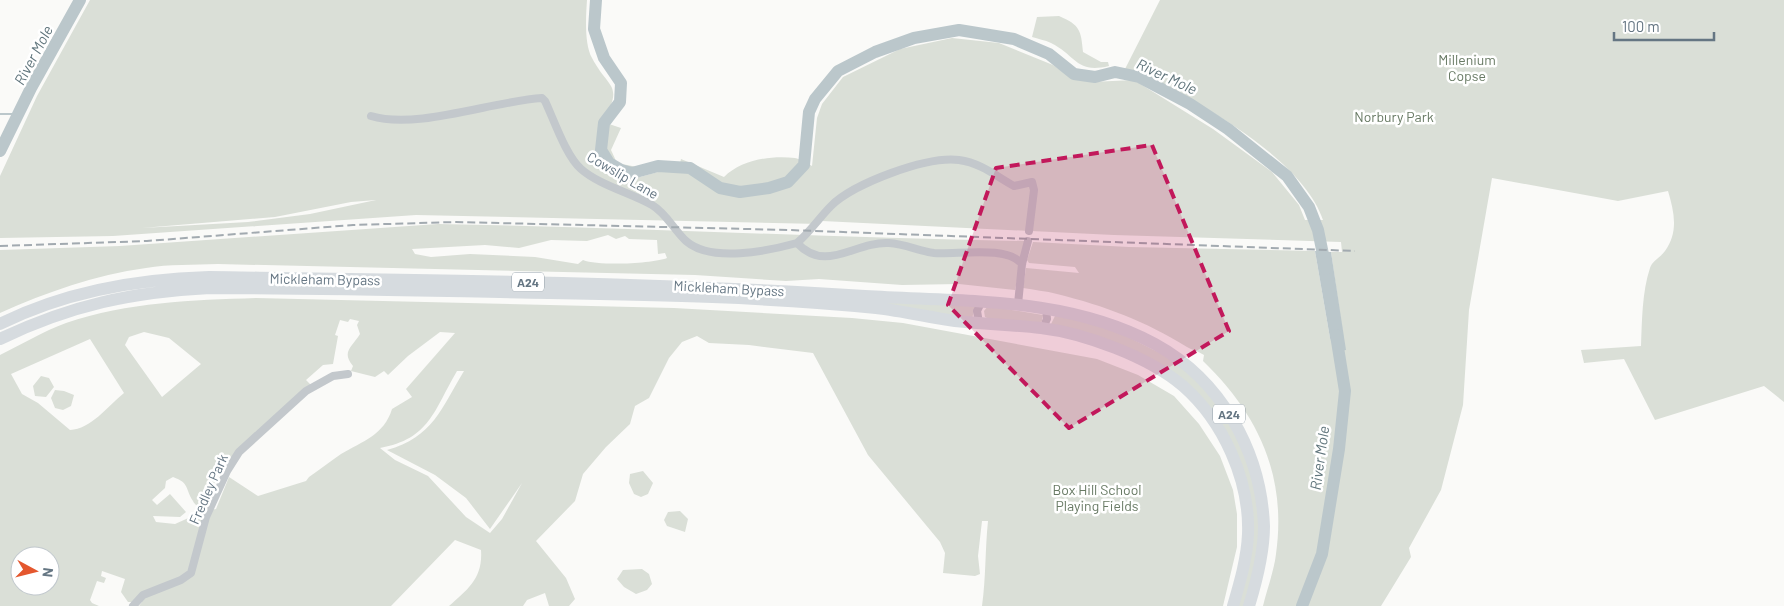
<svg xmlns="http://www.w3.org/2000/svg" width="1784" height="606" viewBox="0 0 1784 606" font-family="Barlow,sans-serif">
<rect width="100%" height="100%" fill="#fafaf8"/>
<path fill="#dadfd7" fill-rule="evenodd" d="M90,0H587C586,15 584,44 592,58C609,90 624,83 603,122L621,128L611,150L617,163L637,167L640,177L658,172H678L681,159L724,177C741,160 771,155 795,158C800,159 807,163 812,166L817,118L822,104L843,77L900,49L952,38L999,43L1053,65L1070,77L1091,82L1134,80L1213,129L1272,172L1299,205L1305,220H1323C1302,156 1185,92 1125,69L1160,0H1784V402L1764,386L1655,420L1624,359L1584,363L1581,350L1641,346C1642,321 1642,292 1650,268C1652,261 1661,257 1665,251C1679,232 1674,211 1668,191L1618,201L1492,178L1469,310L1463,405L1441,490L1409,548L1411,557L1381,606H1263C1267,589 1274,571 1276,554C1287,475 1258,414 1203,361L1204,355C1198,351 1192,350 1187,347C1145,321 1105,306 1057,294C1046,291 1034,290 1023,288L1026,268L1079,273L1075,267L1029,263L1027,260L1033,242L1129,247L1315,251L1330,338L1335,352L1345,349L1331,252H1342L1341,242L1114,235L822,221L820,224L416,215L113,236L0,238V176L37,96ZM376,200L310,214L248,222L142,228L275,217L351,202Z
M1059,16C1080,25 1081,30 1083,52L1101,62H1108L1109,66C1076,74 1077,56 1051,43C1045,40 1038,39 1032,37L1037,17Z
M438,224C634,227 829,238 1025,241L1015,290L959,284L902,285L819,279L786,281L695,275L218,264C194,265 169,264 146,268C95,275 47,292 0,313V250L120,246ZM608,235L616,239L625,236L629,239L657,240L658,254L665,253L667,258C651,264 598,266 583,260L578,264L535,257L470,254L431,257L415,254L412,249L485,245L519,248L551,240L587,241Z
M783,294L975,306L972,319Z
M256,298L674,308L852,318L903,323L1097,359L1138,375L1174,396L1199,424L1220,456L1233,490L1237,514V547L1223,606H982C986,578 985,550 988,521H982L978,556L980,574L975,576L943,573L945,553L940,542L868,455L813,353L749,345L709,343L697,336L682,342L669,358L649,398L635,406L630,424L606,447L583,474L575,501L536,541L566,578L575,599L569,606H549L545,593L527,600L523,606H449C468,589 483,578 481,550L455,540L391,606H139L142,602H128L121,592L125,579L102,571L101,576L106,578L104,583L97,581L90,600L92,603L99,606H0V355C22,344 44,331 66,323C128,302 192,300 256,298ZM350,319L359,321L357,325L360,334C352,347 341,352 353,366L351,371L375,377L384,371L388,375L408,356L440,332L455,333L406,389L412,397L392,409C384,435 363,441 341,454C330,462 320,469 309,477L306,481L258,496L229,477L216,509L204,511L175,524L156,522L153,516L180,517L186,512L170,494L157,505L152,500L165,488L166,481L173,477C190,483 185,489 193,501C194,504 199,507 202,510L205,506L219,472L222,474L311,385L306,380L323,365L333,364L338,336L335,335L340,320L348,322ZM144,332L169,338L201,364L162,397L125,345L129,337ZM90,339L124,393C107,407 91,429 70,430L38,403L22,394L11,374ZM457,371H464C441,409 433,437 387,450L435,475L466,498L490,529L522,483L502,519L490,533L466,517L428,476L395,460L380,448C430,439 434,410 457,371ZM20,556H50V586H20Z
M988,306L1043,315L1042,321L1039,323L989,319L985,317L984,311Z
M1056,314L1114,330L1182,364L1226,413L1252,469L1260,528L1257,553L1246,606H1237L1247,572L1241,467L1185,385L1051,324Z
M41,376L49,378L54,387L46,397L35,396L33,386Z
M55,390L64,391L74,395L71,406L63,410L55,408L51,398Z
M643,471L653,483L648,494L641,497L634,494L629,483L630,474Z
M680,511L688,519L685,532L667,526L664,520L668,512Z
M642,569L649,574L652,584L647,590L636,594L624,587L617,579L623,570Z"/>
<path fill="#bbc7cb" d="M1315,251L1331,252L1346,350L1335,352L1330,338Z"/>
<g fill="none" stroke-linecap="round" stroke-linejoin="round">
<path stroke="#bbc7cb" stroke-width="2" d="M0,114H18"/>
<path stroke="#bbc7cb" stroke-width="12" d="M596,0L594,29L604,58L621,83L620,102L604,123L601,150L609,163L621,170L632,173L658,166L690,168L720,188L740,192L769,188L788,182L804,165L809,112L815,99L838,71L875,52L914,38L959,30L1014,39L1049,54L1074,74L1095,77L1115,72L1139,77L1190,104L1228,129L1287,176L1309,207L1318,230L1326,269
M0,151L31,88L80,0
M1302,606L1322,554L1339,449L1345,391L1336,335"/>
<path stroke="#c3c8cc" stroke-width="8" d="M371,116C417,130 493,101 542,98L545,101C554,120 566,156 581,169C599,185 631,193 652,205C666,213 674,230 686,241C711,263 768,251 797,243C826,274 855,241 889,243C905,244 919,251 934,253C956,255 1007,245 1022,264
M797,243C810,232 819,218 831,206C854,183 927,156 959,160C981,163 996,176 1014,186L1032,182L1034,190L1029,231
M1018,304L1022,264L1028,241
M979,323L977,311L982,301
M1043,328L1047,319L1046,308
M133,606L143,595L181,580L191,573L206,517L227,471L239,452L306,391L333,376L348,374"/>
<path stroke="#d6dbdf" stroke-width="12" d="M0,324C64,292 138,279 209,277C428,280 647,282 865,296C963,302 1066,296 1155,344C1221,380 1261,451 1264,526C1264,553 1257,580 1249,606
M0,339C71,305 132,292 210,288C323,288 436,291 549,293C658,295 767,297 876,308C902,311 928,317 955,321C984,324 1012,325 1041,328C1084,333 1149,357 1183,386C1223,421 1250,480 1248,534C1247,558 1240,582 1233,606"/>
<path stroke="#a2aab0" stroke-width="2" stroke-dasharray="8 4" stroke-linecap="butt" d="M0,246L147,241L353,225L456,222L789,230L1355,251"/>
</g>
<path fill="#c2185b" fill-opacity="0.2" stroke="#c2185b" stroke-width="4" stroke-dasharray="10 6" stroke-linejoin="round" d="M1152,145L1229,331L1069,428L948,305L996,168Z"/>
<g text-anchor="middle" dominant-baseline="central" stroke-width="5" stroke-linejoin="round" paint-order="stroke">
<g fill="#fff" stroke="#939fa8" stroke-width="1">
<rect x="512" y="272.5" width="32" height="19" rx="4"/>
<rect x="1213" y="404.5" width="32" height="19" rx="4"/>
</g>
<g font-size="12" font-weight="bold" fill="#657683">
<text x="528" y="282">A24</text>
<text x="1229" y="414">A24</text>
</g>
<g font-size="14" fill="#687a64" stroke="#fff">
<text x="1467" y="59">Millenium<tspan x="1467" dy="16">Copse</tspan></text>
<text x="1394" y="116">Norbury Park</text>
<text x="1097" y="489">Box Hill School<tspan x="1097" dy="16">Playing Fields</tspan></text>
</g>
<g font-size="14" fill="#657683" stroke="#fff">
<text transform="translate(623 175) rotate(30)">Cowslip Lane</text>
<text transform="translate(325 279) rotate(1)">Mickleham Bypass</text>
<text transform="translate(729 288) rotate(3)">Mickleham Bypass</text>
<text transform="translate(208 489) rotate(-66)">Fredley Park</text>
</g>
<g font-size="15" font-style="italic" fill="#60757c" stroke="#fff">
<text transform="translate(33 55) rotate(-62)">River Mole</text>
<text transform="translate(1167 76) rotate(25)">River Mole</text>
<text transform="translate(1319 458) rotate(-82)">River Mole</text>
</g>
</g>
<g transform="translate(35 571) rotate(97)"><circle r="24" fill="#ffffff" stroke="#c1c8cd"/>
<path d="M0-4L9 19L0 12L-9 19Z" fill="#e4572e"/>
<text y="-8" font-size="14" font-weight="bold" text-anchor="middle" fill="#657683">N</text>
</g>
<path d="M1614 32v8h100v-8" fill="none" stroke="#657683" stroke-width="2.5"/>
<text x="1622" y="32" font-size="15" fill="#657683" stroke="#ffffff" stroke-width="4" paint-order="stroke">100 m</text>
</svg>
